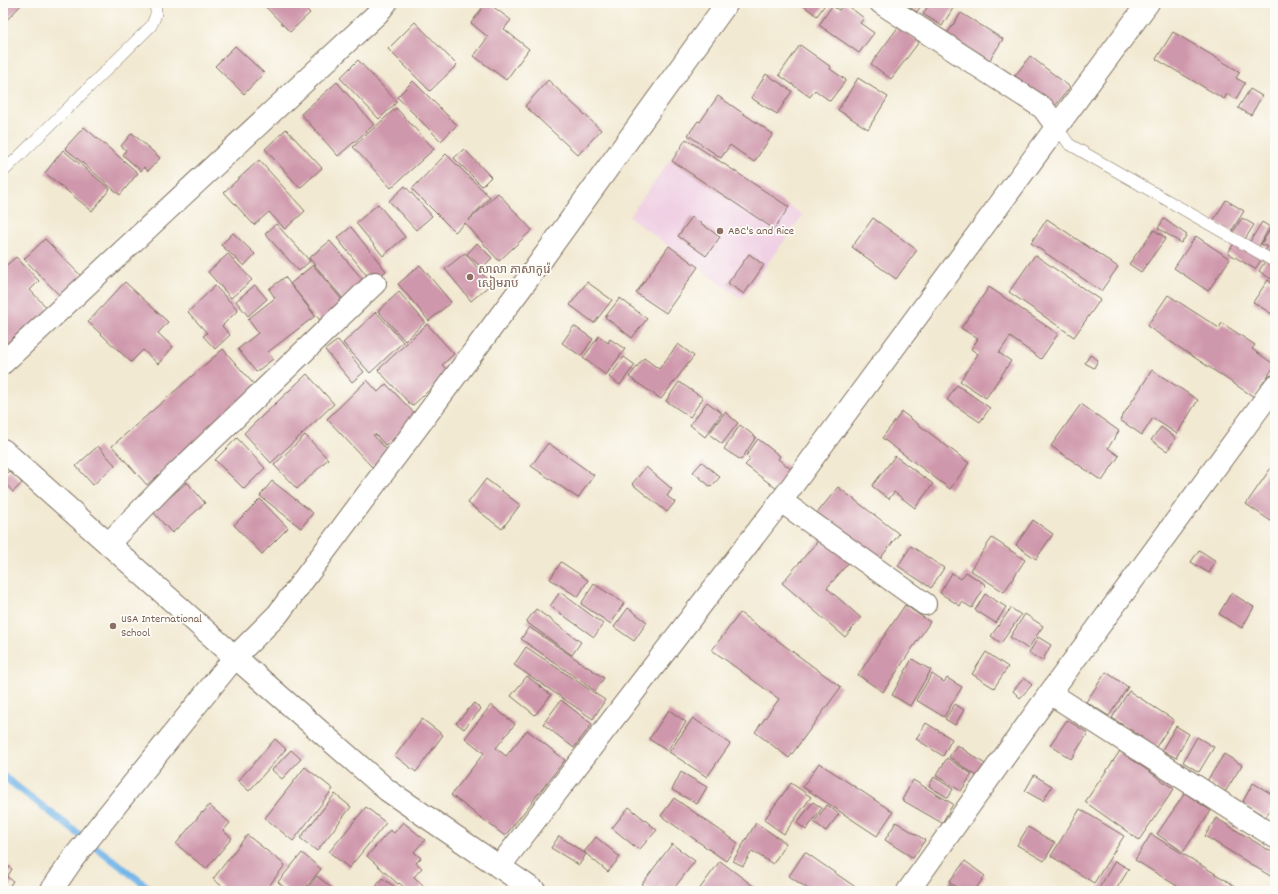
<svg xmlns="http://www.w3.org/2000/svg" width="1278" height="894" viewBox="0 0 1278 894" font-family="Dekko,'Noto Sans Khmer',sans-serif">
<rect width="100%" height="100%" fill="#fdfcf7"/>
<filter id="ink" filterUnits="userSpaceOnUse"><feTurbulence type="fractalNoise" baseFrequency=".025" numOctaves="2"/><feDisplacementMap in="SourceGraphic" scale="8" xChannelSelector="R" yChannelSelector="G"/><feConvolveMatrix kernelMatrix="1 2 1 2 8 2 1 2 1" color-interpolation-filters="sRGB"/></filter>
<filter id="wash" filterUnits="userSpaceOnUse"><feTurbulence type="fractalNoise" baseFrequency=".012" numOctaves="4" result="noise"/><feDisplacementMap in="SourceGraphic" scale="16" xChannelSelector="R" yChannelSelector="G"/><feGaussianBlur stdDeviation="0.9" result="paint"/><feColorMatrix in="noise" values="0 0 0 0 0 0 0 0 0 0 0 0 0 0 0 0 0 1.4 0 .05"/><feComposite in="paint" operator="in"/></filter>
<g filter="url(#wash)">
<rect width="100%" height="100%" fill="#f2e9d2"/>
<path fill="#f0d0e4" d="M686,138L803,215L742,299L629,217Z"/>
<g fill="none" stroke-linecap="round" stroke-linejoin="round">
<path stroke="#73b5e8" stroke-width="7" d="M3,776L153,891"/>
</g>
<g id="blocks">
<path fill="#cf97ab" d="M3,3H23L3,24Z
M262,3H300L310,13L290,32Z
M486,3H488L511,20L504,29L529,49L506,80L474,56L488,37L471,23Z
M800,3H826L817,16Z
M844,3L864,18L860,23L874,33L859,53L819,25L832,6L839,10Z
M903,3H923L917,12Z
M930,3H951L955,5L942,26L923,14Z
M961,13L1003,39L988,63L946,35Z
M415,22L457,65L430,91L388,49Z
M899,26L919,42L891,79L871,64Z
M1173,32L1240,72L1236,78L1245,83L1236,99L1227,94L1224,99L1156,59Z
M800,45L831,67L830,69L846,80L830,101L815,90L810,97L779,75Z
M235,46L264,73L244,94L215,66Z
M1030,56L1070,87L1052,110L1012,80Z
M358,60L397,102L379,119L340,78Z
M766,74L792,91L777,114L751,98Z
M858,78L888,97L868,129L838,110Z
M548,80L601,130L578,155L525,106Z
M413,81L457,125L441,141L397,97Z
M337,82L374,125L338,156L301,114Z
M1250,89L1262,96L1251,115L1238,108Z
M718,96L773,134L754,162L730,145L721,158L688,135L698,121L700,122Z
M396,108L434,149L391,188L353,147Z
M84,127L138,173L120,195L65,148Z
M286,129L322,168L300,188L265,149Z
M132,133L160,158L148,171L144,167L141,171L123,155L126,150L121,146Z
M686,139L789,207L774,229L672,161Z
M464,149L491,177L482,186L454,158Z
M63,150L110,189L92,211L45,173Z
M446,154L490,197L468,221L498,193L532,230L499,261L465,223L455,232L412,189Z
M259,160L305,211L285,229L269,212L254,225L224,192Z
M405,186L432,216L416,230L389,201Z
M1226,200L1244,211L1231,232L1213,221Z
M378,204L405,237L383,256L356,223Z
M692,217L720,237L706,256L678,236Z
M873,218L917,250L896,279L852,247Z
M1242,218L1254,225L1245,239L1233,232Z
M1047,219L1118,267L1101,291L1031,243Z
M1164,219L1187,235L1181,243L1158,228Z
M1262,222L1270,227L1258,248L1249,243Z
M1275,222V257L1265,250L1268,247L1261,244Z
M276,224L310,261L299,271L265,234Z
M351,227L386,271L372,282L337,238Z
M1154,230L1166,238L1141,272L1129,264Z
M233,233L255,254L244,266L221,245Z
M1196,236L1230,259L1208,291L1174,268Z
M45,239L87,282L66,302L24,259Z
M1236,240L1263,257L1255,269L1228,253Z
M330,241L364,281L343,299L309,258Z
M477,243L492,258L482,268L467,254Z
M669,246L698,267L666,313L636,293Z
M465,253L491,284L471,301L445,269Z
M228,254L252,280L231,298L208,272Z
M749,254L764,265L744,294L728,283Z
M1035,255L1100,300L1074,337L1009,292Z
M16,257L39,281L30,290L51,312L3,361V268Z
M1268,257L1275,261V271L1271,279L1259,271Z
M313,265L347,306L324,325L290,284Z
M420,265L451,302L429,321L398,284Z
M285,277L315,316L268,352L273,359L256,372L238,349L258,333L248,319L275,298L269,289Z
M1268,280L1275,285V316L1253,302Z
M125,282L168,322L158,333L173,347L158,364L143,350L131,362L88,322Z
M587,282L612,300L594,323L570,305Z
M255,285L267,299L248,316L236,301Z
M215,286L238,310L222,326L230,335L215,349L203,336L207,333L188,312Z
M989,287L1058,334L1041,359L1010,337L999,353L1011,361L986,398L960,381L978,354L971,349L978,339L961,328Z
M399,292L425,322L405,341L378,311Z
M1168,295L1219,328L1222,323L1255,345L1252,349L1275,365L1254,397L1147,326Z
M620,298L647,319L632,338L605,317Z
M376,312L403,342L370,373L343,343Z
M427,324L454,354L442,365L449,372L412,406L378,370Z
M574,326L593,339L581,356L562,343Z
M599,336L608,343L610,339L625,349L606,375L583,358Z
M338,340L364,372L352,382L325,350Z
M678,344L694,356L661,399L629,377L644,358L659,369Z
M223,349L257,388L147,485L112,446Z
M1090,355L1098,360L1094,368L1085,363Z
M624,357L635,365L620,385L609,377Z
M1152,370L1198,400L1177,434L1153,418L1142,435L1120,420Z
M307,374L334,404L271,463L244,433Z
M367,380L378,392L386,384L417,416L386,446L375,434L373,435L388,451L372,467L327,419Z
M679,382L703,398L690,417L666,401Z
M957,385L990,408L980,422L947,400Z
M707,402L722,413L705,437L690,425Z
M1081,404L1119,431L1108,448L1119,456L1102,481L1051,446Z
M725,412L738,423L722,444L709,434Z
M902,412L969,463L950,489L882,438Z
M740,425L756,437L741,460L724,449Z
M1161,427L1176,438L1167,451L1151,440Z
M305,435L328,459L297,489L274,465Z
M237,438L265,468L244,489L215,460Z
M758,439L780,456L778,459L791,469L777,489L745,465L750,460L746,456Z
M548,443L594,475L578,498L531,466Z
M98,446L115,465L93,485L76,466Z
M895,456L933,484L915,508L894,492L889,499L872,486Z
M702,462L720,477L711,487L693,472Z
M1275,462V524L1246,504Z
M646,467L672,489L667,496L675,502L667,512L632,484Z
M10,470L22,483L13,492L3,481V477Z
M486,479L520,505L502,529L468,503Z
M272,481L313,513L301,528L260,496Z
M187,482L205,503L172,533L153,512Z
M838,487L899,534L876,564L814,517Z
M260,499L288,528L262,554L234,525Z
M1033,520L1053,534L1036,559L1016,545Z
M822,536L850,561L827,588L861,618L845,637L782,583Z
M992,538L1025,560L1004,592L970,570Z
M911,546L944,568L931,588L898,566Z
M1199,550L1216,561L1209,573L1191,562Z
M561,562L588,580L578,597L550,579Z
M966,572L986,585L972,608L962,602L960,606L940,593L952,573L961,579Z
M594,584L624,603L611,624L581,604Z
M560,592L603,624L594,637L550,606Z
M1231,593L1254,607L1242,628L1219,614Z
M985,594L1006,607L996,623L975,610Z
M905,605L930,622L883,692L858,675Z
M628,608L647,622L634,641L614,627Z
M1011,608L1021,615L1001,643L991,636Z
M536,609L581,642L572,655L526,622Z
M740,613L841,687L789,758L755,732L779,699L712,650Z
M1025,614L1043,626L1028,649L1010,637Z
M529,627L604,678L595,691L521,639Z
M1038,637L1051,645L1042,661L1029,653Z
M526,647L605,700L593,719L514,665Z
M986,652L1008,667L994,688L972,674Z
M912,659L931,670L910,706L892,695Z
M1106,672L1128,687L1109,716L1086,702Z
M932,674L944,682L947,678L962,687L944,717L916,700Z
M527,676L551,695L535,715L511,696Z
M1024,678L1032,685L1020,698L1013,691Z
M1129,691L1174,720L1154,750L1140,740L1142,737L1112,718Z
M561,700L592,724L574,748L543,724Z
M474,703L481,709L464,729L456,723Z
M955,704L964,710L955,725L945,719Z
M491,705L515,724L496,748L506,756L527,730L565,760L505,836L451,795L484,753L465,738Z
M669,710L686,722L667,751L649,739Z
M693,718L730,744L707,777L669,752Z
M422,719L443,735L416,772L395,756Z
M1067,720L1088,733L1071,759L1050,745Z
M926,723L952,739L943,756L916,739Z
M1176,726L1189,734L1176,758L1162,750Z
M1197,737L1214,747L1199,772L1183,762Z
M275,739L286,749L249,791L238,781Z
M957,745L985,764L977,776L949,757Z
M291,750L301,759L282,779L272,770Z
M1120,751L1174,789L1139,840L1085,802Z
M1224,754L1242,765L1225,792L1207,781Z
M947,758L972,774L961,791L936,776Z
M819,763L893,812L877,836L803,787Z
M305,767L333,789L293,841L265,818Z
M681,772L707,787L697,804L672,790Z
M1034,775L1052,786L1043,801L1025,791Z
M934,777L953,789L948,798L929,786Z
M913,780L953,804L942,823L902,800Z
M791,783L811,797L784,834L764,820Z
M1253,783L1275,796V800L1266,817L1242,803Z
M1185,793L1211,811L1183,852L1157,834Z
M335,794L351,807L317,851L300,838Z
M674,798L738,843L726,861L661,816Z
M813,802L822,808L806,830L797,823Z
M209,805L230,823L223,831L232,838L206,869L176,844L202,812L203,813Z
M827,805L839,814L826,831L814,822Z
M366,807L386,823L349,868L329,852Z
M629,807L657,830L639,850L612,828Z
M1080,809L1124,836L1094,883L1051,856Z
M1216,818L1275,854V879L1205,836Z
M403,822L425,840L414,852L421,858L416,863L422,868L414,877L423,885L417,891H409L399,883L398,884L367,856L390,830L394,833Z
M896,822L925,840L913,858L885,840Z
M756,823L786,843L773,864L752,851L743,866L733,861Z
M1028,827L1055,843L1044,861L1017,845Z
M1151,834L1243,891H1185L1135,860Z
M247,835L285,865L265,891H228L213,879Z
M559,836L586,854L579,865L551,848Z
M596,837L620,857L608,872L584,852Z
M672,844L695,861L672,891H669L661,885L657,891H652L642,884Z
M805,852L861,891H811L789,876Z
M302,853L321,869L303,891H289L278,882Z
M720,861L760,891H698Z
M965,861L985,876L974,891H962L949,882Z
M1115,861L1129,869L1115,891H1100L1098,890Z
M3,863L12,869L7,877L13,881L6,891H3Z
M317,876L333,889L331,891H305Z
M382,878L400,891H373Z
M949,884L959,891H945Z"/>
</g>
</g>
<g filter="url(#ink)">
<use href="#blocks" fill-opacity="0" stroke="#7b6d5d" stroke-width="1"/>
<g fill="none" stroke-linecap="round" stroke-linejoin="round">
<g stroke="#7b6d5d" stroke-width="12">
<path id="service" d="M1057,127L1069,144L1275,262
M3,172L151,26C155,18 159,11 153,3"/>
</g>
<g stroke="#7b6d5d" stroke-width="24">
<path id="minor" d="M881,3L1043,108L1057,127
M3,363L378,13L386,3
M781,501L925,604
M109,543L175,475L243,410L375,283
M1050,693L1275,837
M499,867L781,501L1148,3
M908,891L1050,693L1275,386"/>
</g>
<g stroke="#7b6d5d" stroke-width="24">
<path id="tertiary" d="M3,450L235,657L387,790L535,891
M51,891L75,856L235,657L278,614L527,280L727,3"/>
</g>
<use href="#service" stroke="#fff" stroke-width="11"/>
<use href="#minor" stroke="#fff" stroke-width="22"/>
<use href="#tertiary" stroke="#fff" stroke-width="22"/>
</g>
</g>
<g fill="#8d6e63" stroke="#fdfcf7" stroke-width="1.5">
<circle cx="720" cy="231" r="4"/>
<circle cx="470" cy="277" r="4"/>
<circle cx="113" cy="626" r="4"/>
</g>
<g text-anchor="middle" dominant-baseline="central" stroke-width="3.5" stroke-linejoin="round" paint-order="stroke">
<g font-size="12" fill="#785e54" stroke="#fdfcf7" text-anchor="start">
<text x="728" y="231">ABC's and Rice</text>
<text x="478" y="270">សាលា ភាសាកូរ៉េ<tspan x="478" dy="14">សៀមរាប</tspan></text>
<text x="121" y="619">USA International<tspan x="121" dy="14">School</tspan></text>
</g>
</g>
<rect width="1278" height="894" fill="none" stroke="#fdfcf7" stroke-width="16"/>
</svg>
